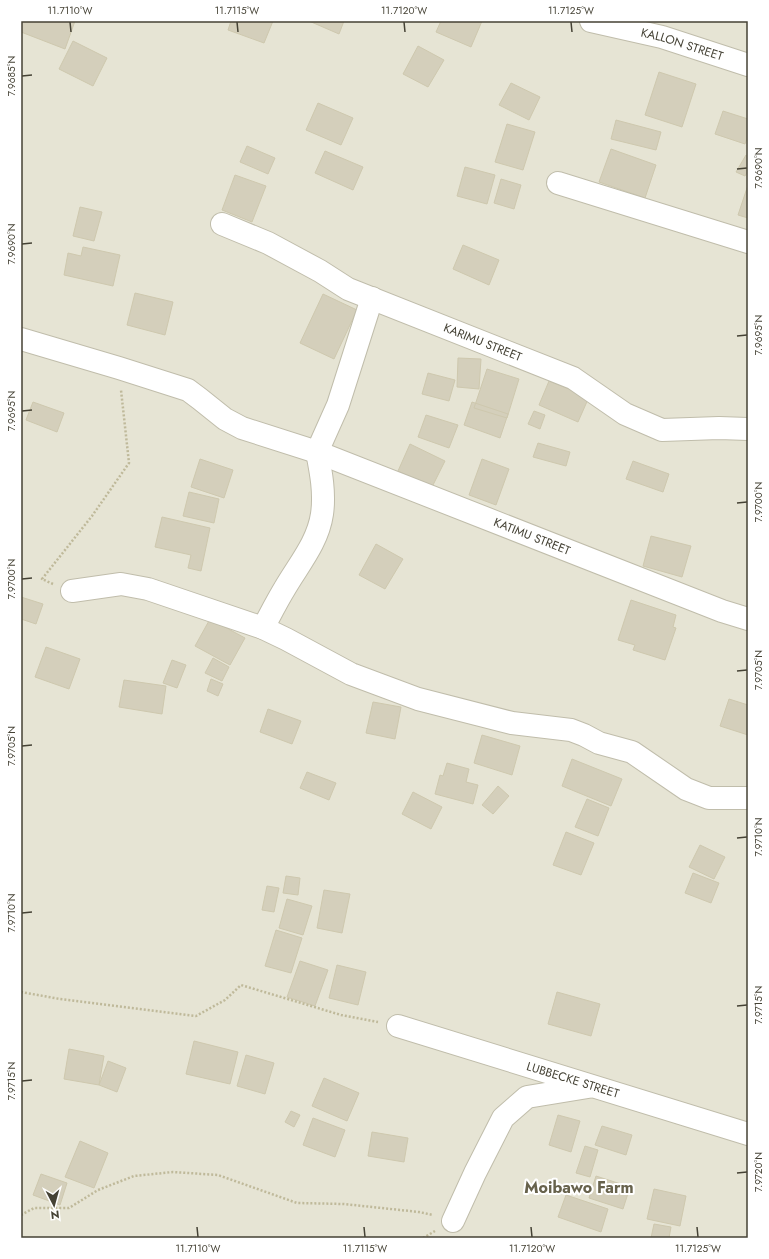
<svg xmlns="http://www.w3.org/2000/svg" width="769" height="1259" viewBox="0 0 769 1259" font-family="Jost,sans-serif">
<rect width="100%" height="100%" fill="#f2f1e5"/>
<path fill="#e6e4d4" d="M21,21H748V1238H21Z"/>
<path fill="#d4cfbb" stroke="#cec8ae" d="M21,21H75L65,49L21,32Z
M231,21H273L264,43L228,30Z
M309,21H344L339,34Z
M441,21H482L471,47L436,32Z
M73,41L107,58L93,86L59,69Z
M418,46L444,60L428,87L403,74Z
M659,72L696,84L682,127L645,115Z
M511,83L540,97L529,120L499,105Z
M318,103L353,118L341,145L306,130Z
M723,111L748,119V135L745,144L715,134Z
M616,120L661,132L656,150L611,139Z
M507,124L535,132L523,170L495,162Z
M247,146L275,158L268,174L240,162Z
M611,149L656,165L645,198L599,182Z
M325,151L363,167L353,190L315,173Z
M746,155L748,156V171L745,176L736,172Z
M465,167L495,175L487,204L457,196Z
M235,175L266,186L252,222L222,210Z
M501,179L521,185L514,209L494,203Z
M748,185V218L738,215Z
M80,207L102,212L94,241L73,236Z
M463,245L499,260L489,285L453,269Z
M83,247L120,255L113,286L64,275L68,253L81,256Z
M135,293L173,302L165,335L127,325Z
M323,294L357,310L334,359L300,343Z
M458,358L481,359L479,389L457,387Z
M487,369L519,379L507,418L474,408Z
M428,373L455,380L449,401L422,394Z
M549,381L589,397L578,422L539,405Z
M33,402L64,413L57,432L26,420Z
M472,402L508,414L500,438L464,425Z
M534,411L545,415L540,429L528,424Z
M426,415L458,425L449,448L418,437Z
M538,443L570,452L566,466L533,457Z
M410,444L445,461L432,487L398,471Z
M200,459L233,470L224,498L191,487Z
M482,459L509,469L496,505L469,495Z
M633,461L669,474L663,492L626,479Z
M189,492L219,499L214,523L183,516Z
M162,517L210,528L201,571L188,568L191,555L155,547Z
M651,536L691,546L682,577L643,566Z
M376,544L403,559L385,589L359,575Z
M21,597L43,604L36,624L21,619Z
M631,600L676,615L673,627L676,628L665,660L633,650L635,645L618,640Z
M210,619L245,638L230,665L195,646Z
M46,647L80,659L69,689L35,677Z
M213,658L229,667L222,681L205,673Z
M172,660L186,665L177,688L163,683Z
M211,679L223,684L218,696L207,691Z
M124,680L166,686L162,714L119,707Z
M729,699L748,705V735L720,726Z
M373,702L401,707L395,739L366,733Z
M268,709L301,721L292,744L260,732Z
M482,735L520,746L512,775L474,763Z
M572,759L622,779L611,806L562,786Z
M447,763L469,769L466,782L478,785L473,804L435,794L440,775L443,776Z
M307,772L336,783L329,800L300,788Z
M498,786L509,796L493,814L482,805Z
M413,792L442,807L431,829L402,814Z
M587,799L609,808L598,836L575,827Z
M566,832L594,843L581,875L553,865Z
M700,845L725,857L714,879L689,867Z
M693,873L719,883L711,903L685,893Z
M286,876L300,878L298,895L283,893Z
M267,886L279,888L274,912L262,910Z
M324,890L350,894L342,933L317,928Z
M287,899L312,906L303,935L279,928Z
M276,930L302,938L291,973L265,966Z
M300,961L328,970L315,1006L287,997Z
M337,965L366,972L358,1005L329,998Z
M557,992L600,1004L591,1036L548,1024Z
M194,1041L238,1052L230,1084L186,1074Z
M69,1049L104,1056L99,1085L64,1079Z
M246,1055L274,1063L265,1094L237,1086Z
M108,1061L126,1068L117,1092L99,1085Z
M324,1078L359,1093L347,1121L312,1106Z
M291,1111L300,1115L294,1127L285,1122Z
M558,1115L580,1121L571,1152L549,1145Z
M313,1118L345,1130L335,1157L303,1145Z
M602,1126L632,1135L626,1155L595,1145Z
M372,1132L408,1138L404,1162L368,1156Z
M80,1141L108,1153L94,1188L65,1177Z
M585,1146L598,1150L590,1177L576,1173Z
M41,1174L67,1183L60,1205L33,1195Z
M596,1176L630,1187L623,1209L589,1198Z
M654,1189L686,1196L680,1226L647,1219Z
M566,1195L608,1209L601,1232L558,1217Z
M654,1224L671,1227L669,1238H651Z"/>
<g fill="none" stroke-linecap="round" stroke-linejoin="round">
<g stroke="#c0bdab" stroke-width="24">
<g id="minor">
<path id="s1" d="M591,21L662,37L748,65"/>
<path d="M558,183L748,242"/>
<path id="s2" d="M222,224L268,243L320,271L348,289L573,378L625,414L662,430L719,428L748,429"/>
<path d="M21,339L119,368L188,390L200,399L225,419L242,428L317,452L338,405L372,298"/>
<path id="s3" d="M317,452L722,611L748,619"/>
<path d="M72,591L121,584L148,589L263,628L286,639L351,674L418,699L512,723L571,730L584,735L599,743L632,752L686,789L709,798H748"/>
<path d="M263,628C270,615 277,601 285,588C299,564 318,542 322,514C325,493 321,472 317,452"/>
<path id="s4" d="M398,1026L748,1134"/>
<path d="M453,1221L475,1173L503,1118L527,1097L588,1087"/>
</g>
</g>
<path stroke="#bfb99a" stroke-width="2.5" stroke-dasharray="2 2" stroke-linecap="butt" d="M53,584L42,579L92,516L129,463L121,390
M21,992L60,999L196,1016L225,1000L241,985L341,1015L378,1022
M21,1215L34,1208H69L98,1190L134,1176L173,1172L218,1175L297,1203L344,1204L419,1212L433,1215
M423,1238L435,1231"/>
<use href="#minor" stroke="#fff" stroke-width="22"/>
</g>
<path fill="none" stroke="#454235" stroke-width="1.5" d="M70,22L71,32M237,22L238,32M404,22L405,32M571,22L572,32M22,76L32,75M737,169L747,168M22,244L32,243M737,336L747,335M22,411L32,410M737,503L747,502M22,579L32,578M737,671L747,670M22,746L32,745M737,838L747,837M22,913L32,912M737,1006L747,1005M22,1081L32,1080M737,1173L747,1172M197,1227L198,1237M364,1227L365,1237M531,1227L532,1237M697,1227L698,1237"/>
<g text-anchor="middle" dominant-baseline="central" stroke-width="4" stroke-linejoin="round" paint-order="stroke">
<g font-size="12" fill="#454235" stroke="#fff">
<text stroke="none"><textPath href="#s1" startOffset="94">KALLON STREET</textPath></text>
<text stroke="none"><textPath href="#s2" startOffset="287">KARIMU STREET</textPath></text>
<text stroke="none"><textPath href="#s3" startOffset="231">KATIMU STREET</textPath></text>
<text stroke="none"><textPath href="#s4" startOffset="183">LUBBECKE STREET</textPath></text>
</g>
<g font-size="16" font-weight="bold" fill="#67624c" stroke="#fff">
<text x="579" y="1187">Moibawo Farm</text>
</g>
</g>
<rect width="769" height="1259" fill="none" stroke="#ffffff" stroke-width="44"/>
<g transform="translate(54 1205) rotate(174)" stroke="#ffffff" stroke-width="3" paint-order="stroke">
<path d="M0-3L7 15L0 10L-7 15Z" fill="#454235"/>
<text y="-6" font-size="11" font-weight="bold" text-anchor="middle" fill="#454235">N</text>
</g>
<rect x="22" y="22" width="725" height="1215" fill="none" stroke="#454235" stroke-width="1.5"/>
<g font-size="10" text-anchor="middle" fill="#454235">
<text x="70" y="14">11.7110°W</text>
<text x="237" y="14">11.7115°W</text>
<text x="404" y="14">11.7120°W</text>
<text x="571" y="14">11.7125°W</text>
<text transform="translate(11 76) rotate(-90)" y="4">7.9685°N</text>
<text transform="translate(758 168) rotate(-90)" y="4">7.9690°N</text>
<text transform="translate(11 244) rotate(-90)" y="4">7.9690°N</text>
<text transform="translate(758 335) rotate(-90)" y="4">7.9695°N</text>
<text transform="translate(11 411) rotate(-90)" y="4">7.9695°N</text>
<text transform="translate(758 502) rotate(-90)" y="4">7.9700°N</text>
<text transform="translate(11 579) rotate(-90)" y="4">7.9700°N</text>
<text transform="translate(758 670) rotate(-90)" y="4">7.9705°N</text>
<text transform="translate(11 746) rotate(-90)" y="4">7.9705°N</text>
<text transform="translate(758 837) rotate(-90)" y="4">7.9710°N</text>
<text transform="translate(11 913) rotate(-90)" y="4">7.9710°N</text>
<text transform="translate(758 1005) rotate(-90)" y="4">7.9715°N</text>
<text transform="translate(11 1081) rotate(-90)" y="4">7.9715°N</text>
<text transform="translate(758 1172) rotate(-90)" y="4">7.9720°N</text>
<text x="198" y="1252">11.7110°W</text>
<text x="365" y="1252">11.7115°W</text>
<text x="532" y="1252">11.7120°W</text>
<text x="698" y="1252">11.7125°W</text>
</g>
</svg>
